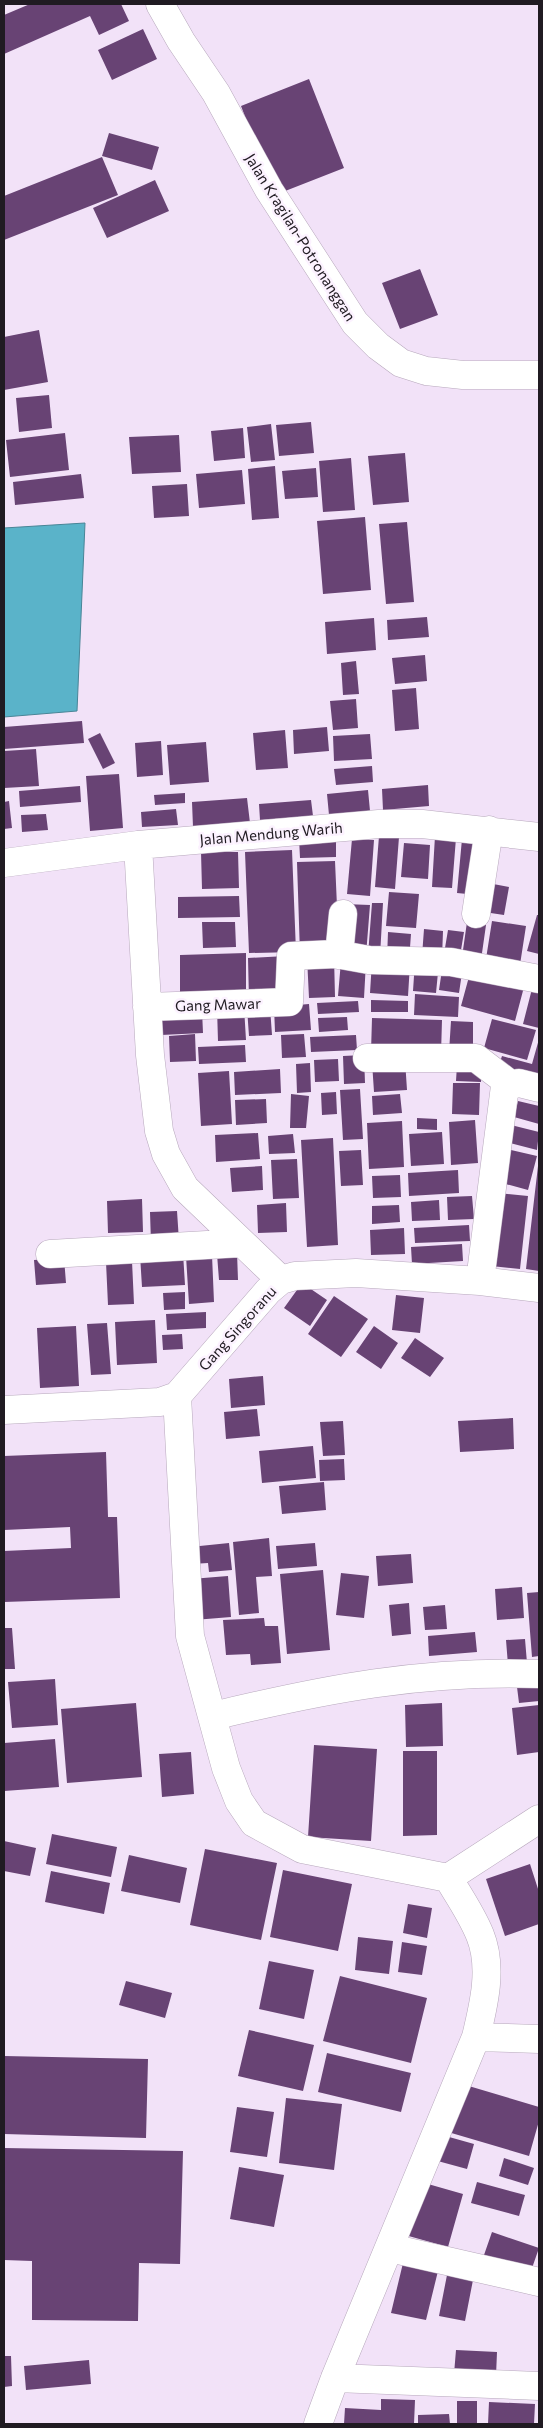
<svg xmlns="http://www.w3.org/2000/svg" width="543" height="2428" viewBox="0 0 543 2428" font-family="Commissioner,sans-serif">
<rect width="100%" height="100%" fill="#f2e2f8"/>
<path fill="#5ab3c9" stroke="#498597" d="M85,523L77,711L4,717V528Z"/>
<path fill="#684374" d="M30,4H121L129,21L99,35L90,16L4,54V15Z
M143,29L157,59L112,80L98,50Z
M309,79L344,168L275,195L241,106Z
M109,133L159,147L152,170L102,156Z
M102,157L118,195L4,240V196Z
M155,180L169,211L107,238L93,208Z
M420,269L438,315L400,329L382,283Z
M39,330L48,382L4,390V337Z
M49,395L52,428L19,432L16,398Z
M311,422L314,453L279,456L276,425Z
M271,424L275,460L251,462L247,427Z
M243,428L245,458L214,461L211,431Z
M65,433L69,470L10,477L6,440Z
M179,435L181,472L132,474L129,437Z
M405,453L409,502L373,505L368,456Z
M351,458L355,510L323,512L319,461Z
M275,466L279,518L252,520L248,469Z
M316,468L318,497L285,499L282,471Z
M242,470L245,504L199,508L196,474Z
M81,474L84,498L15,505L13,482Z
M187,484L189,516L154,518L152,486Z
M365,517L371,590L323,594L317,521Z
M407,522L414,602L386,604L379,524Z
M427,617L429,637L388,640L387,620Z
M374,618L376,650L327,654L325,622Z
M425,655L427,681L395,684L392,658Z
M356,661L359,694L343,695L341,663Z
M416,688L419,729L395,731L392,690Z
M356,699L358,728L333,730L330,701Z
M82,721L84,743L4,749V727Z
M327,727L329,751L294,754L293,730Z
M285,730L288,768L256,770L253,733Z
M100,733L115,763L103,769L88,739Z
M370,734L372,759L334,761L333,736Z
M161,741L163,775L137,777L135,743Z
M206,742L209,782L170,785L167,745Z
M36,749L39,786L4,788V751Z
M372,766L373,782L336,785L334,769Z
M119,774L123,828L90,831L86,776Z
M428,785L429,806L383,810L382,789Z
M80,786L81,802L20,807L19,791Z
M368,790L370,811L329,815L327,794Z
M185,793V803L155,805L154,795Z
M247,798L250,823L193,827L192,802Z
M311,800L313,816L260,820L259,804Z
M9,801L12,828L4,829V802Z
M176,809L178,825L142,827L141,812Z
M46,814L48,830L22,832L21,815Z
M379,836L399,837L395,889L375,887Z
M435,836L456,838L452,888L432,887Z
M336,837V857L300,858L299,838Z
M352,839L374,840L370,896L347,894Z
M462,839L482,841L478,895L457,893Z
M404,843L430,845L428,879L401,877Z
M292,850L296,952L249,953L245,852Z
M201,852H238L239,888L202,889Z
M335,861L339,952L300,954L297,862Z
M488,883L509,887L504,915L484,912Z
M389,892L419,894L416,928L386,926Z
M239,896L240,917L178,918V897Z
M372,903H383L380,956L368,955Z
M344,904L370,905L366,955L341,954Z
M537,915H539V954L527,951Z
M492,921L526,926L519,971L485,965Z
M202,922H235L236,947L203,948Z
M467,922L486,925L481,960L462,957Z
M424,929L443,931L442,958L422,956Z
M448,930L464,932L459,962L443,960Z
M388,932L411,934L409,961L387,959Z
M246,953V1000L180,1001V955Z
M286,956L288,999L249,1000L248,958Z
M334,956L335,997L309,998L307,957Z
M341,961L366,962L364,998L338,996Z
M372,961L410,964L408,996L370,993Z
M415,961L439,962L436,993L413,991Z
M443,963L463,966L459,993L439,990Z
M470,973L524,987L515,1021L461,1006Z
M534,981L539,983V1028L523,1024Z
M415,994L459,997L458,1017L414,1015Z
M371,1000L408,1001V1012H371Z
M358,1001L359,1012L318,1014L317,1003Z
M309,1004L311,1030L275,1032L274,1007Z
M244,1007L246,1040L218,1041L217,1008Z
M270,1007L272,1035L249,1036L247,1008Z
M202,1010L203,1033L161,1035L160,1012Z
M347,1017L348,1030L319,1032L318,1018Z
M372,1018L442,1020L441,1054L371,1052Z
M492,1019L536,1030L527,1060L484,1048Z
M451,1021L473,1022V1053L449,1052Z
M195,1034L196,1061L170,1062L169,1036Z
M304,1034L306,1057L282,1058L281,1035Z
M356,1035L357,1050L311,1052L310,1037Z
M539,1039V1082L497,1071L502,1056L532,1064Z
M245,1045L246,1062L199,1064L198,1047Z
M364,1055L365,1083L344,1084L343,1056Z
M338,1059L339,1081L315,1082L314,1060Z
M405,1060L407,1090L374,1092L372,1062Z
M310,1063L311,1092L297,1093L296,1064Z
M457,1065H481V1082L456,1081Z
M280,1069L281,1093L235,1095L234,1072Z
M229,1071L232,1124L201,1126L198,1073Z
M453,1083H480L479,1115L452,1114Z
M360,1089L363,1139L343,1140L340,1090Z
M336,1092L337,1114L322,1115L321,1093Z
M291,1094L309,1096L306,1128H290Z
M400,1094L402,1113L373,1115L372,1096Z
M266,1099L267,1123L236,1125L235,1100Z
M518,1101L539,1106V1124L514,1117Z
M417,1118L437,1119V1130L417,1129Z
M475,1120L478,1163L451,1165L449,1122Z
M402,1121L404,1167L369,1169L367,1123Z
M507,1124L539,1132L537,1150L502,1141Z
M442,1132L444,1164L411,1166L409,1134Z
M258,1133L260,1159L216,1162L215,1135Z
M293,1134L295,1153L269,1154L268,1136Z
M333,1138L338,1245L307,1247L301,1140Z
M361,1150L363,1185L341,1186L339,1151Z
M511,1150L537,1156L528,1190L502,1183Z
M297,1159L299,1198L273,1199L271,1160Z
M262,1166L263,1190L232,1192L230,1168Z
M538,1166H539V1271L526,1269Z
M458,1170L459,1193L409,1196L408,1173Z
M400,1175L401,1197L373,1198L372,1176Z
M498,1193L528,1196L520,1269L491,1266Z
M472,1196L474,1219L448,1220L447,1197Z
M142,1199L143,1232L108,1233L107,1201Z
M439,1200L440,1220L412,1221L411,1202Z
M286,1203L287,1232L258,1233L257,1205Z
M399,1205L400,1222L372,1224V1206Z
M177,1211L179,1241L151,1243L150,1212Z
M469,1225L470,1241L415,1243L414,1228Z
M404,1228L405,1254L371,1255L370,1230Z
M462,1244L463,1261L412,1264L411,1247Z
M237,1252L238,1280H219L217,1254Z
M183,1253L185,1285L142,1287L140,1255Z
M212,1255L214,1302L189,1304L186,1256Z
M64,1258L66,1283L36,1285L34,1260Z
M132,1261L134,1304L108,1305L106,1262Z
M302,1283L327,1300L310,1326L284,1308Z
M185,1292V1309L164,1310L163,1293Z
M396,1295L424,1298L420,1333L392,1330Z
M334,1296L368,1319L341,1357L308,1334Z
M206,1312V1328L167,1330L166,1314Z
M155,1320L157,1363L117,1365L115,1322Z
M107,1323L111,1374L91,1375L87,1324Z
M76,1326L79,1386L40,1388L37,1328Z
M374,1326L398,1343L381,1369L356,1352Z
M182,1334L183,1349L163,1350L162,1335Z
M415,1338L444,1358L430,1377L401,1358Z
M263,1376L265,1405L231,1408L229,1379Z
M257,1409L260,1436L226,1439L224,1412Z
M513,1418L514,1449L460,1452L458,1421Z
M343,1421L345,1455L323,1456L320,1422Z
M313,1446L316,1478L262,1483L259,1451Z
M106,1452L108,1517H117L120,1598L4,1602V1551L71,1548L70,1527L4,1530V1456Z
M344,1459L345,1480L320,1481L319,1460Z
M324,1482L326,1510L282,1514L279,1486Z
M269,1538L272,1576L256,1577L259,1613L239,1615L233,1542Z
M229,1543L232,1570L209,1572L208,1563L192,1564L190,1547Z
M315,1543L317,1566L278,1569L276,1546Z
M411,1554L413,1583L378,1586L376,1556Z
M323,1570L330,1650L287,1654L280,1574Z
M341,1573L369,1576L364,1618L336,1615Z
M228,1576L231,1617L194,1620L191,1579Z
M522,1587L524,1618L497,1620L495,1589Z
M539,1592V1656L532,1657L527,1593Z
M409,1603L411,1634L392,1636L389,1605Z
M445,1605L447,1629L425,1630L423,1607Z
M264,1618L265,1626H278L281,1663L251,1665L250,1654L226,1655L223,1620Z
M4,1628H12L15,1669H4Z
M475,1632L477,1652L429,1656L428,1636Z
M525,1639L527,1663L508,1665L506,1640Z
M539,1676V1701L519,1703L516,1679Z
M55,1679L58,1725L12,1728L8,1682Z
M136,1703L142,1777L67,1783L61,1709Z
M442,1703L443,1746L406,1747L405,1705Z
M539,1705V1752L517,1755L512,1708Z
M55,1739L59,1787L4,1791V1743Z
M314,1745L377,1749L371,1841L308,1837Z
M403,1751H437V1835L403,1836Z
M191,1752L194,1794L162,1797L159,1754Z
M52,1834L117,1847L111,1877L46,1864Z
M4,1841L36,1848L30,1876L4,1871Z
M205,1849L277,1863L261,1940L190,1925Z
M129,1855L187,1868L180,1903L121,1891Z
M530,1864L539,1892V1924L505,1936L486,1879Z
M283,1870L352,1884L338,1951L270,1937Z
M51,1871L110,1883L104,1914L45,1902Z
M408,1904L432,1908L427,1938L403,1933Z
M358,1937L393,1941L389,1974L355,1970Z
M402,1942L427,1946L422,1975L398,1972Z
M269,1961L314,1970L304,2019L259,2009Z
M340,1976L427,1998L411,2063L323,2041Z
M126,1981L172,1993L165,2018L119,2005Z
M249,2030L314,2045L303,2091L238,2076Z
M327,2053L411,2073L401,2112L318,2092Z
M4,2056L148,2059L146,2138L4,2134Z
M462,2084L539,2107V2121L529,2156L448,2132Z
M286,2098L342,2104L334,2170L279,2163Z
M237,2107L274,2112L267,2157L230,2152Z
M442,2135L474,2144L467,2169L434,2160Z
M4,2148L183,2151L180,2264L139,2263L138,2321L32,2320V2261L4,2260Z
M504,2158L534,2168L528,2185L499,2176Z
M239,2167L284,2175L274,2227L230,2219Z
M421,2182L463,2194L448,2247L405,2235Z
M477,2182L525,2195L519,2216L471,2203Z
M492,2232L539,2248L531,2271L484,2255Z
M403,2263L438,2271L426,2320L391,2313Z
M447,2275L473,2280L465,2321L439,2316Z
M456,2350L497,2352L496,2376L454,2374Z
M4,2356H11L12,2386L4,2387Z
M89,2360L91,2384L26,2390L24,2366Z
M381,2399L415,2400L414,2424H344L345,2408L381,2410Z
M457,2401H477V2424H457Z
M489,2402L535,2404L534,2424H488Z
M449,2414L450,2424H418V2415Z"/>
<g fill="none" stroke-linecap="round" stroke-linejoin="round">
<g stroke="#b7a8bc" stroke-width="29">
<path id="street" d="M160,4L181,41L216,93L269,190L355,323L378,346L401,363L426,371L463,375H539
M138,845L150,1055L159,1131L166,1154L185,1188L281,1280
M4,863L138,845L379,824H422L539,837
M476,914L489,830
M339,955L343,914
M147,1007L289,1002L291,956L336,954L369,960L451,962L539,979
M367,1058H476L510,1084
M50,1254L242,1243
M480,1281L505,1086L519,1083L539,1088
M177,1396L190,1636L226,1768L239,1801L254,1823L302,1849L448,1878C459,1896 472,1915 480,1935C493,1967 484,2004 476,2037L335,2378L318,2424
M4,1410L160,1402L177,1396L268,1291L281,1280L295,1276L356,1273L480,1281L539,1288
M213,1716C325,1689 423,1670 539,1674
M448,1878L539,1819
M476,2037L539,2039
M390,2248L539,2282
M335,2378L539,2386"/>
</g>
<use href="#street" stroke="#fff" stroke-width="28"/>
</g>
<g text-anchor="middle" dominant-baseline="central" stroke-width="5" stroke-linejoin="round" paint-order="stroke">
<g font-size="15" fill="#201b22" stroke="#fcf2ff">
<text transform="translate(301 237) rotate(58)">Jalan Kragilan-Potronanggan</text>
<text transform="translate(271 833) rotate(-5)">Jalan Mendung Warih</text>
<text transform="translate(218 1004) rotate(-2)">Gang Mawar</text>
<text transform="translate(237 1328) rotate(-48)">Gang Singoranu</text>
</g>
</g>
<rect width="543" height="2428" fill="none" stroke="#201b22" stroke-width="10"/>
</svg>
